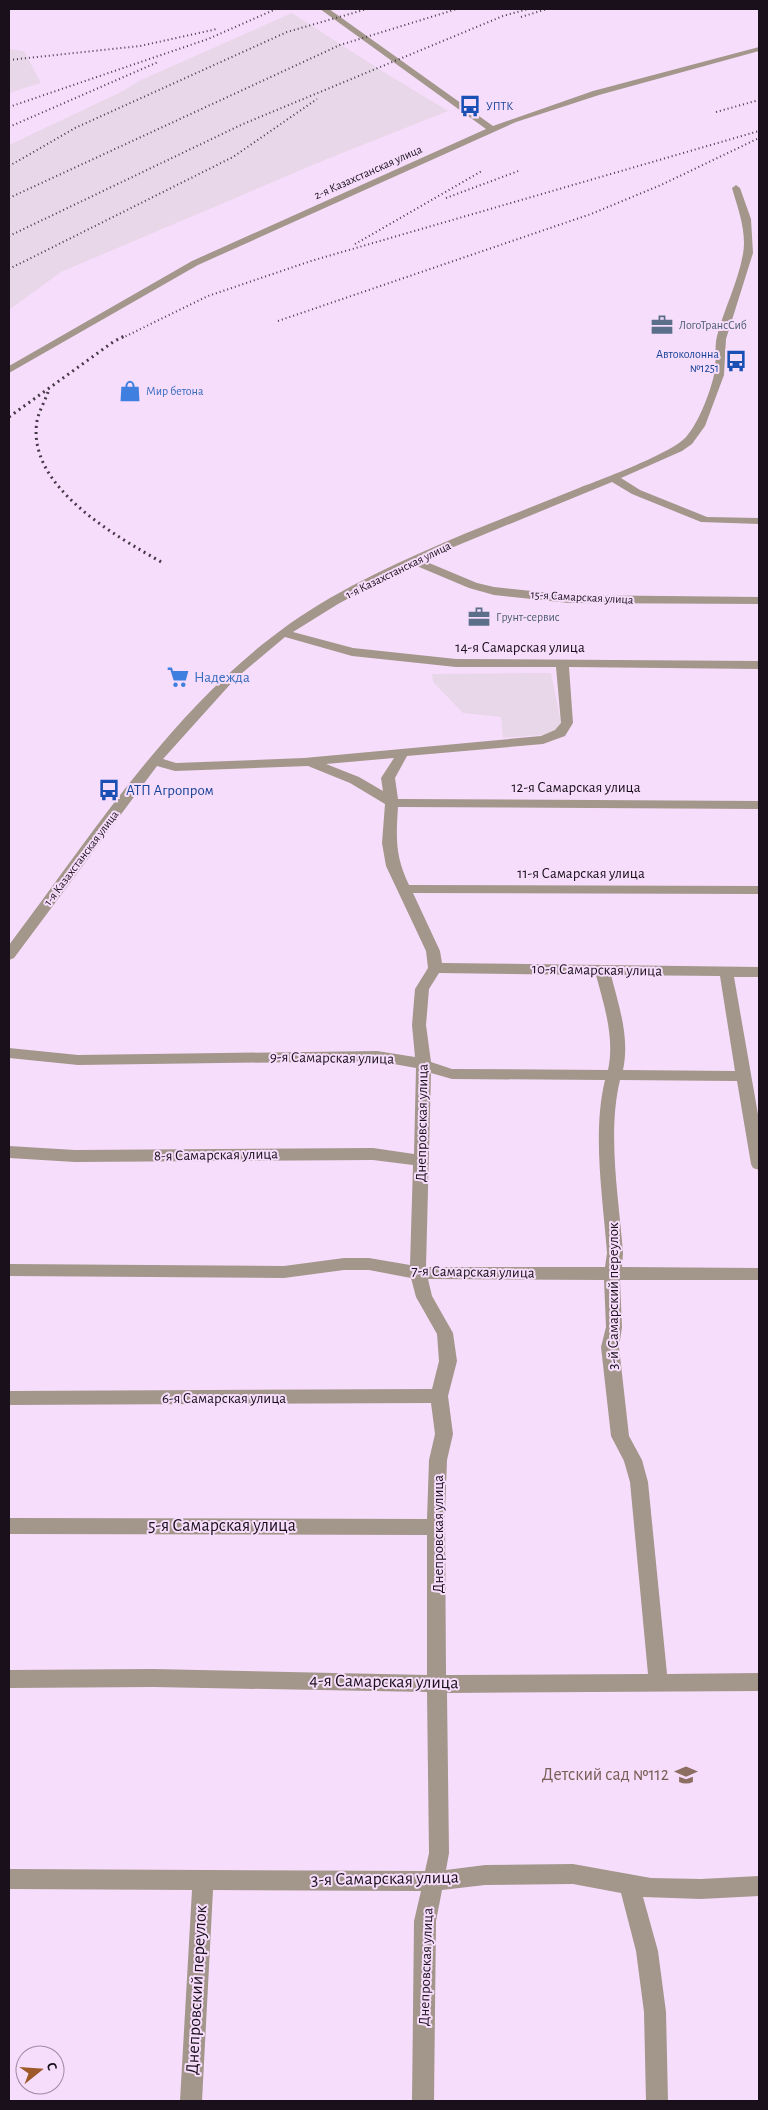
<svg xmlns="http://www.w3.org/2000/svg" width="768" height="2110" viewBox="0 0 768 2110" font-family="'Alegreya Sans',sans-serif">
<rect width="100%" height="100%" fill="#f7ddfc"/>
<path fill="#e8d7e8" d="M292,13L379,69L448,111L327,159L61,272L9,310V145L121,92L141,80Z
M9,49L24,51L41,83L9,93Z
M551,673L561,723L556,730L542,735L503,738L501,717L463,713L433,682L432,674Z"/>
<g fill="none" stroke-linecap="round" stroke-linejoin="round">
<path fill="#a3968b" fill-rule="evenodd" d="M320,9H329L493,126L593,91L759,47V51L599,95L516,122L198,265L9,373V366L192,261L486,129Z
M736,185L740,188L751,219L753,253L726,339L724,375L705,426L692,444L682,451L621,478L640,490L707,517L759,518V524L701,522L632,494L612,482L422,560L477,583L494,587L569,595L759,597V604L569,603L494,595L469,588L412,564L338,604L293,632L353,648L456,659L759,661V669L569,667L573,723L565,736L543,744L407,756L395,778L398,799L759,801V809L398,807C396,838 395,856 409,885L759,886V894L413,893L440,951L442,963L759,967V977H734L759,1120V1170L753,1168L751,1164L737,1081L620,1080C607,1134 619,1199 623,1253L622,1267L759,1268V1280H620L622,1327L619,1347L629,1436L642,1460L648,1482L667,1674L759,1673V1691L447,1693L449,1853L446,1870L485,1865L573,1864L651,1878L701,1879L759,1876V1896L701,1899L643,1897L658,1951L666,2012L668,2101H646L644,2012L636,1951L621,1893L573,1884L485,1885L442,1890L436,1921L434,2101H412L414,1921L421,1891L213,1890L202,2101H180L192,1890L9,1889V1869L425,1871L429,1853L427,1692L153,1687L9,1688V1670L153,1669L427,1675V1535L9,1534V1518L427,1519L429,1460L435,1434L431,1403L9,1405V1391L432,1389L439,1361L437,1334L416,1297L411,1278L369,1270H344L284,1278L9,1276V1264L284,1266L344,1258H369L410,1265L413,1165L373,1160L75,1162L9,1158V1146L75,1150L373,1148L414,1154L416,1068L377,1061L78,1065L9,1058V1048L78,1055L377,1051L415,1057L412,1025L415,989L428,968L426,951L386,866L382,843L385,804L350,783L308,766L175,771L157,766L14,958L9,960V945C103,820 191,678 330,598C409,553 495,522 579,488C602,479 672,453 686,437C698,424 710,393 714,375C717,362 714,348 717,336C724,309 738,282 743,254C747,232 738,209 732,188ZM285,637L352,656L456,667H556L561,723L555,730L541,736L304,758L176,763L163,759L235,679ZM394,758L381,778L383,791L359,777L326,764ZM439,973L596,975C604,1005 615,1038 608,1070L452,1069L431,1062L426,1025L429,989ZM611,975L720,976L735,1071L623,1070C630,1038 619,1006 611,975ZM431,1073L452,1079L605,1080C592,1133 603,1199 607,1253L605,1267H426ZM428,1279L604,1280L606,1327L601,1347L611,1436L624,1461L630,1482L648,1674L446,1675L445,1514L447,1460L453,1434L448,1396L457,1361L453,1333L432,1296Z"/>
<path stroke="#463a49" stroke-width="2" stroke-dasharray="1 3" stroke-linecap="butt" d="M521,17L547,9
M9,60L140,46L217,29
M9,107L208,39L276,9
M716,112L759,100
M9,127L158,62
M9,166L75,128L287,32L367,9
M9,198L340,45L457,9
M446,198L521,170
M9,236L243,124L503,16L528,9
M355,244L482,171
M9,269L233,157L317,99
M278,321L591,214L661,185L759,138
M122,338L208,296L311,261L759,131"/>
<path stroke="#463a49" stroke-width="3" stroke-dasharray="2 4" stroke-linecap="butt" d="M48,392C45,401 39,411 37,421C26,487 116,536 163,563
M9,417L113,342L124,336"/>
</g>
<defs>
<g id="bus-bare" transform="scale(1.725)"><path d="M-5-6H5V4H4V6H2V4H-2V6H-4V4H-5ZM-3.5-4V0h7V-4ZM-3.5 1.2v1.5H-2V1.2ZM2 1.2v1.5H3.5V1.2Z" fill="#1a4fb4" stroke="#f7ddfc" stroke-width="2.5" paint-order="stroke"/></g>
<g id="office-bare" transform="scale(1.725)"><path d="M-6-3h4V-5.5h4V-3h4V5H-6ZM-1-4.5V-3h2v-1.5ZM-6 0V1H6V0Z" fill="#5c6f8a" stroke="#f7ddfc" stroke-width="2.5" paint-order="stroke"/></g>
<g id="shop-bare" transform="scale(1.725)"><path d="M-5-2.5h2.3a2.7 3.5 0 0 1 5.4 0H5L5.5 6h-11ZM-1.5-2.5h3a1.5 2.3 0 0 0-3 0Z" fill="#3f7fe0" stroke="#f7ddfc" stroke-width="2.5" paint-order="stroke"/></g>
<g id="supermarket-bare" transform="scale(1.725)"><path d="M-6-5.5h2.5l.6 2H6L4.5 2H-2.5L-4.4-4H-6ZM-1.5 3.2a1.3 1.3 0 1 0 .1 0ZM3 3.2a1.3 1.3 0 1 0 .1 0Z" fill="#3f7fe0" stroke="#f7ddfc" stroke-width="2.5" paint-order="stroke"/></g>
<g id="school-bare" transform="scale(1.725)"><path d="M0-5L7-2L0 1L-7-2ZM-4 1L0 2.5L4 1V4Q0 6-4 4Z" fill="#8d6e63" stroke="#f7ddfc" stroke-width="2.5" paint-order="stroke"/></g>
</defs>
<g fill-rule="evenodd">
<use href="#bus-bare" x="470" y="106"/>
<use href="#office-bare" x="662" y="325"/>
<use href="#bus-bare" x="736" y="361"/>
<use href="#shop-bare" x="130" y="391"/>
<use href="#office-bare" x="479" y="617"/>
<use href="#supermarket-bare" x="178" y="677"/>
<use href="#bus-bare" x="109" y="790"/>
<use href="#school-bare" x="686" y="1775"/>
</g>
<g text-anchor="middle" dominant-baseline="central" stroke-width="4" stroke-linejoin="round" paint-order="stroke">
<g font-size="12" fill="#164399" stroke="#f7ddfc" text-anchor="start">
<text x="486" y="106">УПТК</text>
<text x="719" y="354" text-anchor="end">Автоколонна<tspan x="719" dy="14">№1251</tspan></text>
</g>
<g font-size="12" fill="#19101b" stroke="#f7ddfc">
<text transform="translate(368 172) rotate(-24)">2-я Казахстанская улица</text>
<text transform="translate(398 570) rotate(-26)">1-я Казахстанская улица</text>
<text transform="translate(582 597) rotate(3)">15-я Самарская улица</text>
<text transform="translate(81 858) rotate(-53)">1-я Казахстанская улица</text>
</g>
<g font-size="12" fill="#4e5e75" stroke="#f7ddfc" text-anchor="start">
<text x="679" y="325">ЛогоТрансСиб</text>
<text x="496" y="617">Грунт-сервис</text>
</g>
<g font-size="12" fill="#366cbe" stroke="#f7ddfc" text-anchor="start">
<text x="146" y="391">Мир бетона</text>
</g>
<g font-size="15" fill="#19101b" stroke="#f7ddfc">
<text x="520" y="647">14-я Самарская улица</text>
<text x="576" y="787">12-я Самарская улица</text>
<text x="581" y="873">11-я Самарская улица</text>
<text transform="translate(597 970) rotate(1)">10-я Самарская улица</text>
<text transform="translate(332 1058) rotate(1)">9-я Самарская улица</text>
<text transform="translate(422 1123) rotate(-89)">Днепровская улица</text>
<text transform="translate(216 1155) rotate(-1)">8-я Самарская улица</text>
<text transform="translate(473 1272) rotate(1)">7-я Самарская улица</text>
<text transform="translate(613 1296) rotate(-90)">3-й Самарский переулок</text>
<text x="224" y="1398">6-я Самарская улица</text>
<text transform="translate(438 1534) rotate(-90)">Днепровская улица</text>
<text transform="translate(426 1967) rotate(-88)">Днепровская улица</text>
</g>
<g font-size="15" fill="#366cbe" stroke="#f7ddfc" text-anchor="start">
<text x="194" y="677">Надежда</text>
</g>
<g font-size="15" fill="#164399" stroke="#f7ddfc" text-anchor="start">
<text x="126" y="790">АТП Агропром</text>
</g>
<g font-size="18" fill="#19101b" stroke="#f7ddfc">
<text x="222" y="1526">5-я Самарская улица</text>
<text transform="translate(384 1682) rotate(1)">4-я Самарская улица</text>
<text transform="translate(385 1879) rotate(-1)">3-я Самарская улица</text>
<text transform="translate(197 1990) rotate(-87)">Днепровский переулок</text>
</g>
<g font-size="18" fill="#785e54" stroke="#f7ddfc" text-anchor="end">
<text x="669" y="1775">Детский сад №112</text>
</g>
</g>
<rect width="768" height="2110" fill="none" stroke="#19101b" stroke-width="20"/>
<g transform="translate(40 2070) rotate(73)"><circle r="24" fill="#f7ddfc" stroke="#9e8ba2"/>
<path d="M0-4L9 19L0 12L-9 19Z" fill="#9d592a"/>
<text y="-8" font-size="14" font-weight="bold" text-anchor="middle" fill="#19101b">С</text>
</g>
</svg>
